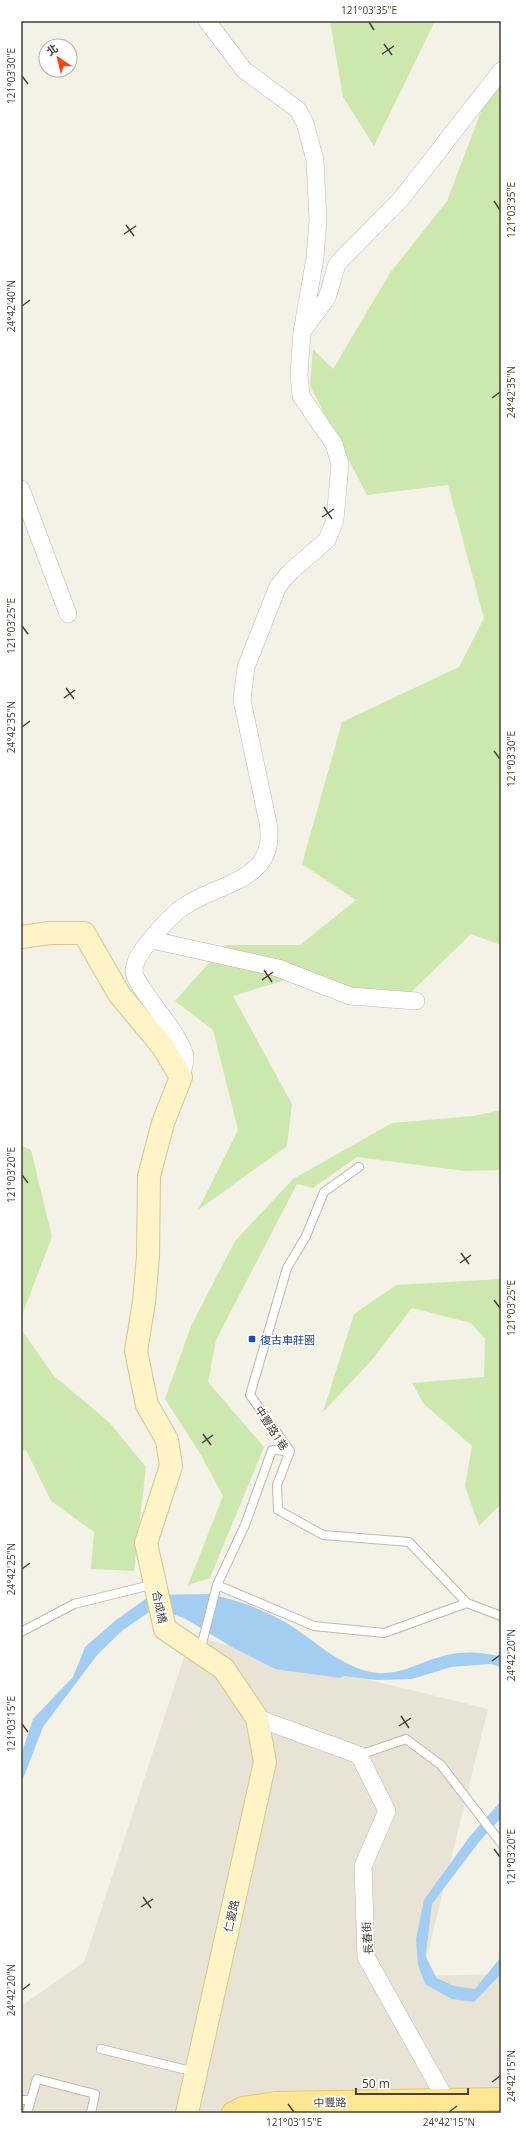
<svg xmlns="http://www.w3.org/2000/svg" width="522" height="2134" viewBox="0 0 522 2134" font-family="'Open Sans','Noto Sans TC',sans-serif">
<rect width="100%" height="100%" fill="#f4f1e7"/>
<path fill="#e8e3d5" d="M191,1636L488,1709L422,1976L501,1974V2113H21V2006L84,1962Z"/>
<path fill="#cce8af" d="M330,21H435L374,146L343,97Z
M493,80L501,83V945L471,934L402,1001L302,975L233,996L292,1104L287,1146L198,1210L238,1130L213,1030L175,1001L225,945H300L356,900L302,864L342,722L459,667L484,618L448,485L367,495L310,386L313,349L333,369L390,273L447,201Z
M501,1110V1170L465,1171L357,1157L313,1188L297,1184L216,1340L208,1382L264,1447L210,1578L188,1585L223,1496L201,1455L165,1399L191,1326L235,1241L293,1179L392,1123L474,1116Z
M21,1145L31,1150L52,1237L21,1318Z
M501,1279V1504L479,1526L465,1486L472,1446L424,1404L412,1383L484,1377L485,1339L471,1323L412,1308L371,1361L323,1412L354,1314L396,1285Z
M21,1329L54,1376L109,1422L146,1467L134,1571L91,1569L94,1532L51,1501L26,1450L21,1452Z"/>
<path fill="#a3cdf1" d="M209,1594C237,1600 257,1607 283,1621C313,1638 341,1669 377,1673C402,1675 424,1660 447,1655C463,1651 485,1652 501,1657V1667L490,1664L451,1667L412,1679L377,1680L344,1676L340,1678L275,1669L232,1647L184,1618L155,1608L123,1630L98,1654L43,1727L21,1784V1755L33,1719L73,1677L85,1647L116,1620L151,1595Z
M501,1801V1818L479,1842L432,1904L425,1960L430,1975L454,1986L475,1989L501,1957V1974L477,1999L474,2002L452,1999L425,1984L418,1965L416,1939L424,1900L470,1836Z"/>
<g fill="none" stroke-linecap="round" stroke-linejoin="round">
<path stroke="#a3cdf1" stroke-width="4.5" d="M423,1956L436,1982"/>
<g stroke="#bfb9aa" stroke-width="10">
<path id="lane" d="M359,1167L324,1192L306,1236L287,1268L250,1395L290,1451L277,1485L278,1510L323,1535L409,1542L467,1603L501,1616
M217,1585L314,1626L384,1633L467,1603
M21,1632L74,1604L155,1584
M200,1651L217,1585L245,1525L272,1450L290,1451
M359,1755L406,1739L441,1765L501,1843
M101,2049L195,2072
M21,2100H31
M27,2113L37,2079L95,2094L91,2113"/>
</g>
<g stroke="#bfb9aa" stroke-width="18">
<path id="street" d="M304,329L327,298L337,264L401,199L501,71
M21,489L68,614
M152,940L278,968L350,996L416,1001
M181,1077C182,1071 186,1062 185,1056C179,1030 134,986 134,971C134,968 136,962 137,959C145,944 169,917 183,907C219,882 278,882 268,823L242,700L246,667L278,586L291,571L327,540L335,520L340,464L334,444L301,396L299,374L302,332L315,258L318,220L315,160L305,123L298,110L244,70L207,21
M257,1718L359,1755L387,1811L363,1866L366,1957L446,2100V2113"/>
</g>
<g stroke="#d4c697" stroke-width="24">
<path id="secondary" d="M21,937L50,933H84L119,994L163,1047L181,1077L163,1123L149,1176L148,1256L144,1302L136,1351L147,1405L167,1440L171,1466L146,1543L165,1629L224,1669L257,1718L265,1762L187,2113"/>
</g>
<g stroke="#e5c564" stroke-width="24">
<path id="primary" d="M233,2113L243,2108L276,2103L501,2099"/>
</g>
<use href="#lane" stroke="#fff" stroke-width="8"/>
<use href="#street" stroke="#fff" stroke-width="17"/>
<use href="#secondary" stroke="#fff4c6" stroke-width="22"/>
<use href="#primary" stroke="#ffe695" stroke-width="22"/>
</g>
<path fill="none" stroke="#474136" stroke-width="1.5" d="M369,22L374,30M384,44L392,55M382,54L394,46M22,76L28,84M494,201L500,210M126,225L134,236M124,234L136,226M22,306L30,300M492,398L500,392M324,507L332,519M322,517L334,509M22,626L28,634M66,688L74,699M64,698L75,690M22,727L30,721M494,751L500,759M264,970L272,982M262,980L273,972M22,1175L28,1183M461,1253L469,1264M460,1263L471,1255M494,1300L500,1308M203,1434L211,1445M202,1443L213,1435M22,1569L30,1563M492,1661L500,1655M401,1716L409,1728M22,1724L28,1732M399,1726L411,1718M494,1849L500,1857M143,1897L151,1908M141,1907L153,1899M22,1990L30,1984M492,2082L500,2076M288,2104L294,2112M449,2112L457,2106"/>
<rect fill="#1a4fb4" stroke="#fff" stroke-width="1.5" x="248" y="1335" width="8" height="8" rx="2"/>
<g text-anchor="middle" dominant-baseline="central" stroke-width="3.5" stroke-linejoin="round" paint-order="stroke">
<g font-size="11" fill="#164399" stroke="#fff" text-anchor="start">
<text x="260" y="1339">復古車莊園</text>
</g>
<g font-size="11" fill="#474136" stroke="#fff">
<text transform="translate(272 1428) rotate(57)">中豐路1巷</text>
<text transform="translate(160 1607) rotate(78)">合成橋</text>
<text transform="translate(231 1916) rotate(-77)">仁愛路</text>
<text transform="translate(367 1938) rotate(-94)">長春街</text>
<text transform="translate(330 2102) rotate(-1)">中豐路</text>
</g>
</g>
<rect width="522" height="2134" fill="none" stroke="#ffffff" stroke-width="44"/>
<g transform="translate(58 58) rotate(325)"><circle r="19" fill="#ffffff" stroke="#b5b3af"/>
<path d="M0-3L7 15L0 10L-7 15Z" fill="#fc4416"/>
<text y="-6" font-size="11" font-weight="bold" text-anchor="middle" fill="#474136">北</text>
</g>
<path d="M356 2088v6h112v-6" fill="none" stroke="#474136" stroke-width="2"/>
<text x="362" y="2088" font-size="12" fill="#474136" stroke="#ffffff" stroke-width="3" paint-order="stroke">50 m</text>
<rect x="22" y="22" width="478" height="2090" fill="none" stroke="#474136" stroke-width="1.5"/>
<g font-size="10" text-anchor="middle" fill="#474136">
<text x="369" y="14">121°03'35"E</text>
<text transform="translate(11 76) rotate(-90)" y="4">121°03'30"E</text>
<text transform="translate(511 210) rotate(-90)" y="4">121°03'35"E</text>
<text transform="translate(11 306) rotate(-90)" y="4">24°42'40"N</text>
<text transform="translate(511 392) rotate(-90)" y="4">24°42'35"N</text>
<text transform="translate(11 626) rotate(-90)" y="4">121°03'25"E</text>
<text transform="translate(11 727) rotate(-90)" y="4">24°42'35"N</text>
<text transform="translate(511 759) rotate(-90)" y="4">121°03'30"E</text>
<text transform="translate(11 1175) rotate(-90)" y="4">121°03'20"E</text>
<text transform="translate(511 1308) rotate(-90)" y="4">121°03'25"E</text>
<text transform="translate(11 1569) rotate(-90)" y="4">24°42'25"N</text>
<text transform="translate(511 1655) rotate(-90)" y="4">24°42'20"N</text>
<text transform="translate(11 1724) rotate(-90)" y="4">121°03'15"E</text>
<text transform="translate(511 1857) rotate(-90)" y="4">121°03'20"E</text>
<text transform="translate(11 1990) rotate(-90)" y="4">24°42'20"N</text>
<text transform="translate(511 2076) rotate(-90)" y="4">24°42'15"N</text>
<text x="294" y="2126">121°03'15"E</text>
<text x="449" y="2126">24°42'15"N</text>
</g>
</svg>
